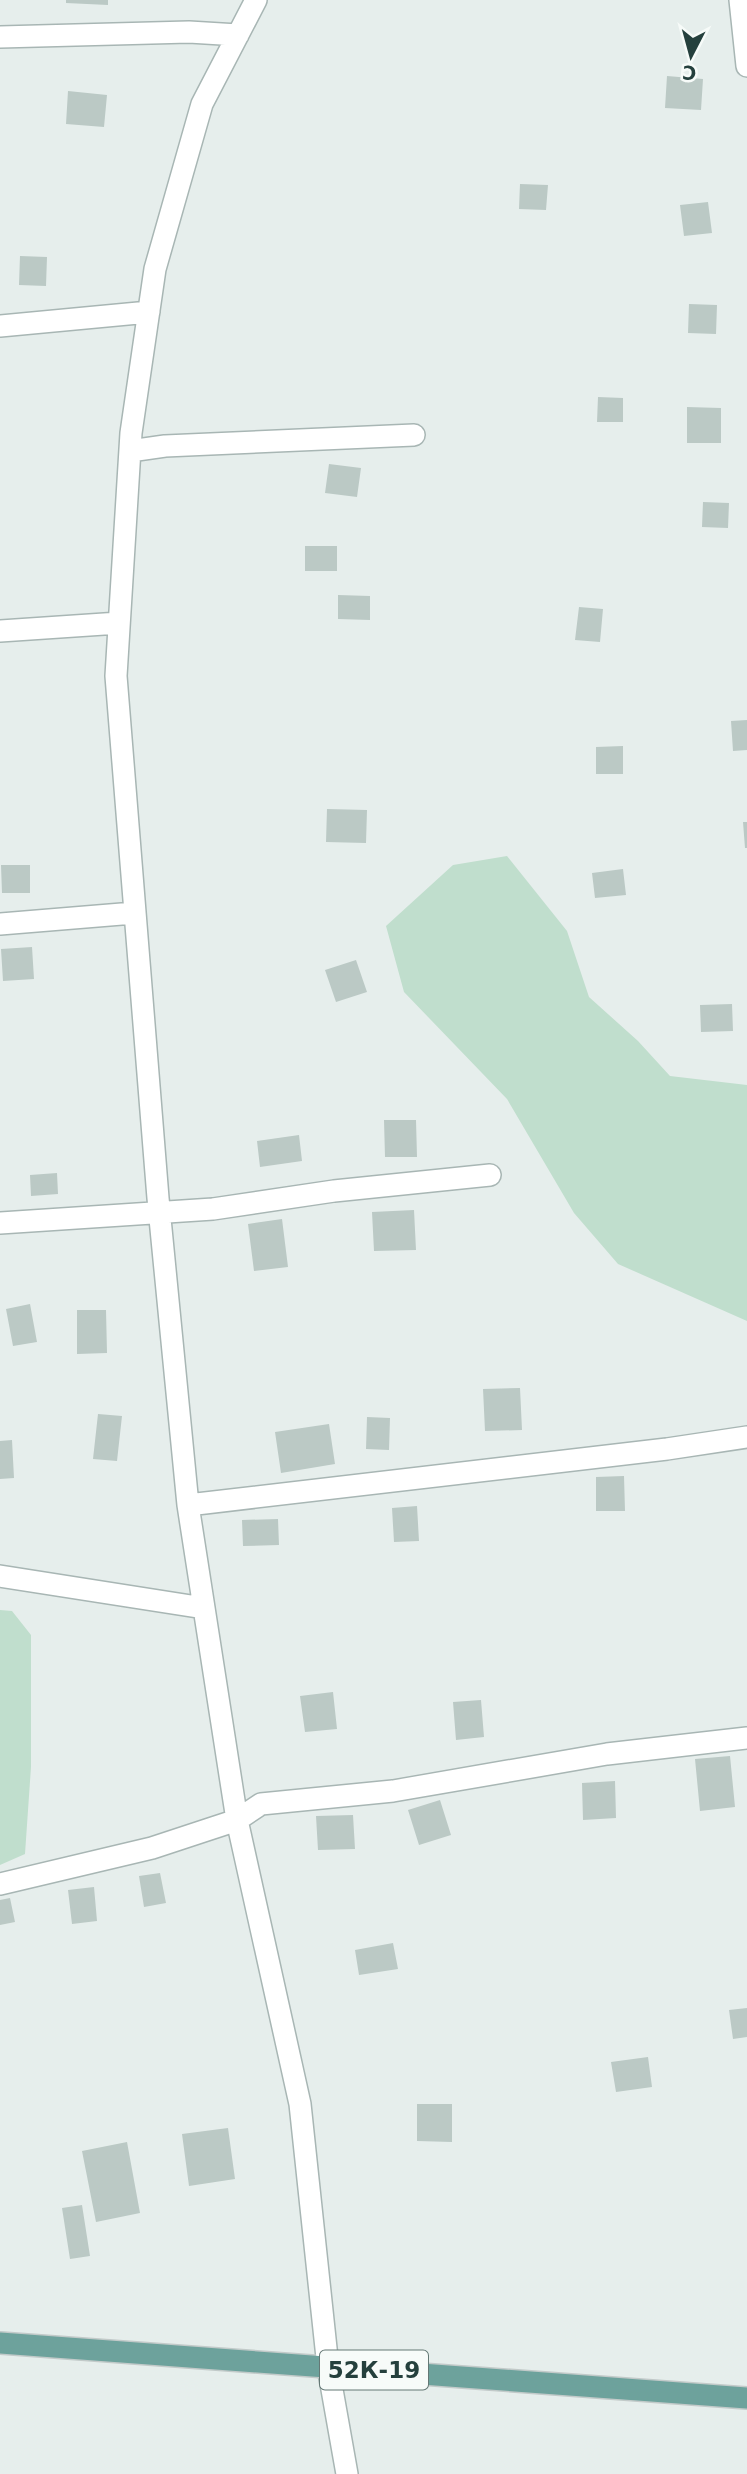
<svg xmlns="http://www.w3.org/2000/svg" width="747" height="2474" viewBox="0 0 747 2474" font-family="'DejaVu Sans',sans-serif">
<rect width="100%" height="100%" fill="#e6eeec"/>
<path fill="#c0decd" d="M507,856L567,931L589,997L638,1041L670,1076L747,1085V1321L618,1264L574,1213L507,1099L404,992L386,926L453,865Z
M0,1610L12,1611L31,1635V1767L25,1854L0,1865Z"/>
<path fill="#bbc9c5" d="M66,0H108V5L66,3Z
M667,76L703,79L701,110L665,108Z
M68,91L107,95L104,127L66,124Z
M520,184L548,185L546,210L519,209Z
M708,202L712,233L684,236L680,205Z
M20,256L47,257L46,286L19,285Z
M689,304L717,305L716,334L688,333Z
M598,397L623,398V422H597Z
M687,407L721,408V443H687Z
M329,464L361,468L357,497L325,493Z
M703,502L729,503L728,528L702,527Z
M305,546H337V571H305Z
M338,595L370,596V620L338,619Z
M579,607L603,609L600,642L575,640Z
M747,720V750L733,751L731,721Z
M623,746V774H596V747Z
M327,809L367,810L366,843L326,842Z
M743,822H747V848H745Z
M1,865H30V893H2Z
M623,869L626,895L595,898L592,873Z
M32,947L34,979L3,981L1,949Z
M356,960L367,992L336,1002L325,970Z
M732,1004L733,1031L701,1032L700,1005Z
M384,1120H416L417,1157H385Z
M299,1135L302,1161L260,1167L257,1141Z
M57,1173L58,1194L31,1196L30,1175Z
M414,1210L416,1250L374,1251L372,1212Z
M282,1219L288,1267L254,1271L248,1224Z
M30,1304L37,1342L13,1346L6,1309Z
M77,1310H106L107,1353L77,1354Z
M520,1388L522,1430L485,1431L483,1389Z
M98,1414L122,1416L117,1461L93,1459Z
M367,1417L390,1418L389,1450L366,1449Z
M329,1424L335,1464L281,1473L275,1432Z
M12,1440L14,1478L0,1479V1441Z
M624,1476L625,1511H596V1477Z
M417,1506L419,1541L394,1542L392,1508Z
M278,1519L279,1545L243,1546L242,1520Z
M333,1692L337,1729L305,1732L300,1696Z
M481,1700L484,1737L456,1740L453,1702Z
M730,1756L735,1807L700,1811L695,1759Z
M615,1781L616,1818L583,1820L582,1783Z
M440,1800L451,1835L419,1845L408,1810Z
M353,1815L355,1849L318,1850L316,1816Z
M160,1873L166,1903L144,1907L139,1876Z
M94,1887L97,1921L72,1924L68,1890Z
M10,1898L15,1922L0,1925V1900Z
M393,1943L398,1969L359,1975L355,1950Z
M747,2008V2037L733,2039L729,2010Z
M648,2057L652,2087L616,2092L611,2062Z
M417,2104H452V2142L417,2141Z
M228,2128L235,2179L189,2186L182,2134Z
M127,2142L140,2213L96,2222L82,2151Z
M82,2205L90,2256L70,2259L62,2208Z"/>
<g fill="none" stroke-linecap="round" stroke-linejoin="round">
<g stroke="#a8b6b4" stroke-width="24">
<path id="minor" d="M256,0L202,104L155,269L131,433L116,676L158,1198L188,1505L237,1820L300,2104L328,2367L347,2474
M740,0L747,66
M0,37L189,32L238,35
M0,326L149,312
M130,451L165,446L414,435
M0,631L119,623
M0,924L134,913
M0,1223L213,1209L334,1191L490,1175
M188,1505L667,1449L747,1437
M0,1576L204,1608
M0,1884L152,1848L237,1820L261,1804L393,1791L607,1754L747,1738"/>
</g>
<g stroke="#c2cac9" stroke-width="24">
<path id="major" d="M0,2343L747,2398"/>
</g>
<use href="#minor" stroke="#fff" stroke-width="21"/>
<use href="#major" stroke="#6da29c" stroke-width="21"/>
</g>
<g text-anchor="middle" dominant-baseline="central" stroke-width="5" stroke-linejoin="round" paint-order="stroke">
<rect fill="#f7fbf9" stroke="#647875" stroke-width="2" x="320" y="2350.5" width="108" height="39" rx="5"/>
<g font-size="23" font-weight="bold" fill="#25403d">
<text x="374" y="2370">52К-19</text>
</g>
</g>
<g transform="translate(691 56) rotate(186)" stroke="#f7fbf9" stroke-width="5" paint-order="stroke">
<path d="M0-5L12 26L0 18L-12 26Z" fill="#25403d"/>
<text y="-10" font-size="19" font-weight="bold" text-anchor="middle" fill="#25403d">С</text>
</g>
</svg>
